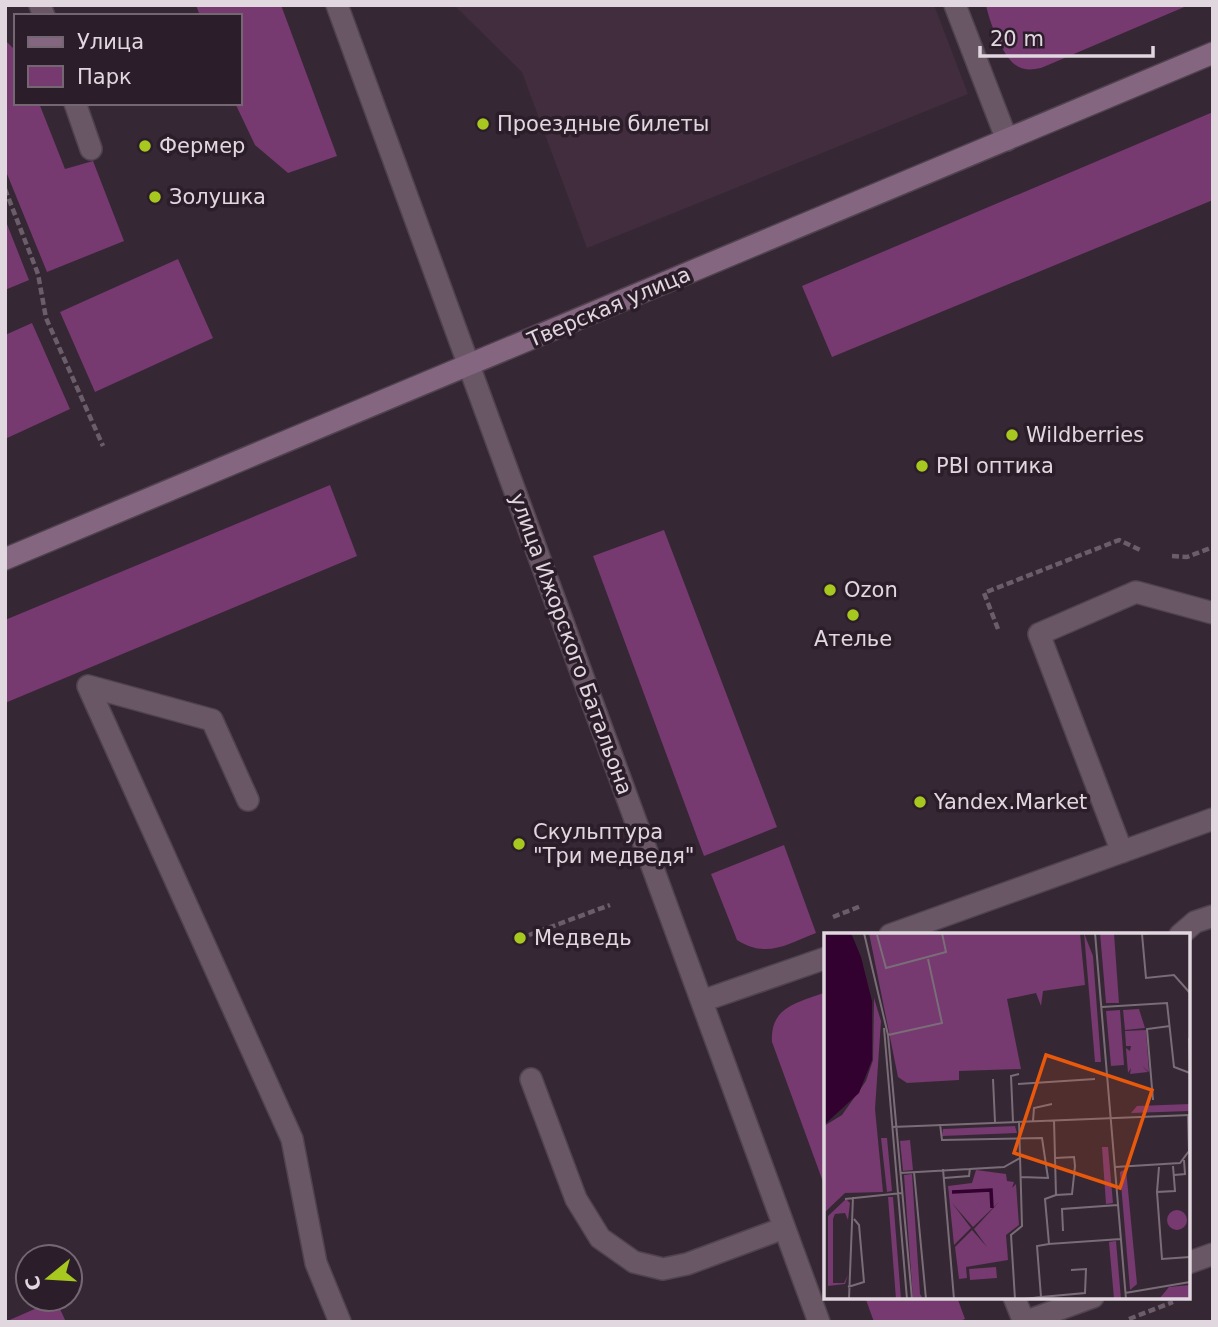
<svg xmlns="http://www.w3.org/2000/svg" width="1218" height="1327" viewBox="0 0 1218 1327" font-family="'DejaVu Sans',sans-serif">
<rect width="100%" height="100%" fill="#362734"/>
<path fill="#422d3f" d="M454,5H934L968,94L587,248L522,72Z"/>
<path fill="#763970" d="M196,5H281L337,156L288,173L255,145L235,103H240V16H200Z
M986,5H1189L1041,68C1034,69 1027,71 1019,67C1004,61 989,21 986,5Z
M5,40L16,51V103H39L65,169L93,161L124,241L47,272L5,169Z
M1213,112V200L832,357L802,286Z
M5,219L29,280L5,290Z
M178,259L213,338L95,392L60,312Z
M32,323L70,409L5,439V335Z
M330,485L357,556L5,703V620Z
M664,530L777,827L704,856L593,556Z
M784,845L816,933C787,944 767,959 737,940L711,874Z
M826,992V1190L772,1042C770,1006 798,1003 826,992Z
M865,1297H957L965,1319L957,1322H874Z
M46,1304L60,1309L66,1322H5Z"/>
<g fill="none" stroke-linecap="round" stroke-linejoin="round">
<g stroke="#50434f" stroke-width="24">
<path id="lane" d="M40,5L44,16
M955,5L1007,140
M75,103L91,149
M88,686L292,1139L316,1263L340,1322
M88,686L212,720L248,800
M1122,852L1039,634L1136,592L1213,613
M890,935L1213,819
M1180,935L1195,922L1213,916
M702,1001L826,958
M531,1079L576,1199L600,1238L634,1262L663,1269L687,1264L784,1228
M1188,1263L1213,1254
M1014,1297L1024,1322L1093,1297"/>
</g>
<g stroke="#50434f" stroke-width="24">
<path id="street" d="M337,5L819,1322"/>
</g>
<g stroke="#50434f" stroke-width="24">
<path id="secondary" d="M5,559L1213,53"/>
</g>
<path stroke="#6b5d69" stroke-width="4.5" stroke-dasharray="7 3.5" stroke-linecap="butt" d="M5,189L38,274L46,318L103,446
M1172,556L1187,557L1213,547
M998,629L984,593L1119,540L1140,550
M833,917L861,906
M529,935L610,905
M1129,1319L1173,1302"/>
<use href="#lane" stroke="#695766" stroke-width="21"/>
<use href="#street" stroke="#695766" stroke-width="21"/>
<use href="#secondary" stroke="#856681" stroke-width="21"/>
</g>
<g fill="#a7c81f" stroke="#2c1d2a" stroke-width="2.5">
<circle cx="483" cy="124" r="7"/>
<circle cx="145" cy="146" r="7"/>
<circle cx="155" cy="197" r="7"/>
<circle cx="1012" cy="435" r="7"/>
<circle cx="922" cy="466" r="7"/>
<circle cx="830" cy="590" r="7"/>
<circle cx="853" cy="615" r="7"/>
<circle cx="920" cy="802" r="7"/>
<circle cx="519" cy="844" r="7"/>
<circle cx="520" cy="938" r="7"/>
</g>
<g text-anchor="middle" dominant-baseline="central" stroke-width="7" stroke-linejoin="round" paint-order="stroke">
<g font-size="21" fill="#e1d7df" stroke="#2c1d2a" text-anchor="start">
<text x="497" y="124">Проездные билеты</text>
<text x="159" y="146">Фермер</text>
<text x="169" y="197">Золушка</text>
<text x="1026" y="435">Wildberries</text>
<text x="936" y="466">PBI оптика</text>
<text x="844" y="590">Ozon</text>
<text x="853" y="639" text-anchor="middle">Ателье</text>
<text x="934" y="802">Yandex.Market</text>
<text x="533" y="832">Скульптура<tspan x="533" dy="24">"Три медведя"</tspan></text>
<text x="534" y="938">Медведь</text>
</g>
<g font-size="21" fill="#e1d7df" stroke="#2c1d2a">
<text transform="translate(609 307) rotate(-23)">Тверская улица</text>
<text transform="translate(571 644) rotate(70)">улица Ижорского Батальона</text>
</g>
</g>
<g transform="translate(824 933)">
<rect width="366" height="366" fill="#362734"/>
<path d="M45,0H256L261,52L219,58L217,73L212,60L183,66L197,136L135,138V147L83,150L74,144ZM260,0L269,23L277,129H271ZM276,0H290L295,70H282ZM50,65L57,88L51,176L59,259L21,260L0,280V193L18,182L42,148L49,127ZM315,76L321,95L301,97L299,77ZM296,77L300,132L287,133L282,78ZM322,97L325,139L318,133L324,139L306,141L307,135L304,140L302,115L306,118L307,113H302L301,98ZM366,171V178L307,180L313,173ZM191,193L193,200L118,203L119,196ZM57,205H63L68,258L63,259ZM86,207L89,237L79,238L76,208ZM278,214H284L289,270L282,271ZM302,236L313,351L306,357L296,239ZM152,237L182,241L183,248L190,249L188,255L192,251L195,292L182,302L184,327L142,334L143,345L135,346L131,314L148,297L163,314L150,296L175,269L149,294L128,270L147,295L130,312L124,253L148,250ZM88,241L96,361L99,366H89L80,242ZM64,264H69L77,366H72ZM22,266L26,270L24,287L21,280L11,281L9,286V350H20L24,342L21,351L4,353V283ZM343 287a10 10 0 1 1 20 0a10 10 0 1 1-20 0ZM292,308L297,366H290L285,309ZM172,334L173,345L146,347L145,336ZM366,352V366H335L345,354Z" fill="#763970"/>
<path d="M0,0H27L37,24L48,68V127L35,160L0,192Z" fill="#32012f"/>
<path fill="none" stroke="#32012f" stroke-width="3.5" d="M128,259L167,257L168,275"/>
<path fill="none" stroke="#7a6d78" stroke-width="2" d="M40,0L64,102L88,366M271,0L302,366M326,0L318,1L322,45L350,42L366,60M53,2L62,35L122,19L118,0M278,74L343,70L350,134L366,140M60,95L83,366M64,102L118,90L104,26M365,105L366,130M169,146L171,189M194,151L271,146M329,167L323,96L346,93M230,187L232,262L221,266L225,311L297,306M209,188L210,175L228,171M189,189L187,143L195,141M116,191L118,207L218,205L224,245M68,194L366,182M231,225L250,224L251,233L248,261L232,262M349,233L351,258L333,259L338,326L366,324M291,234L356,230L365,218L364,182M119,236L130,366M90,239L102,366M76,240L180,234L196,225M350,242L361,241L360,227M197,244L225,245M120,245L145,243L146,235M333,259L335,234M21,266L78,260M239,298L238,276L294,272M24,354L40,349L35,292L30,286M301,360L366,349M217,364L261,360L262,336L247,337M25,366L29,264M191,366L187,302L198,293L195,188M201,366L217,364L213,313L225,311"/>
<path fill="#e8590c" fill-opacity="0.15" stroke="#e8590c" stroke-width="3.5" d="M222,122L328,157L296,255L190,220Z"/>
<rect width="366" height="366" fill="none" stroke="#e1d7df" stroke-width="3.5"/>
</g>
<rect width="1218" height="1327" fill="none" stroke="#e1d7df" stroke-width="14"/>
<rect x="14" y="14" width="228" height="91" fill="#2c1d2a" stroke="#746772" stroke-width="2"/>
<rect x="28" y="37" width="35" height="10" fill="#856681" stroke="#746772" stroke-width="2"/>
<text x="77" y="49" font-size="21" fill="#e1d7df">Улица</text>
<rect x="28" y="66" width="35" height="21" fill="#763970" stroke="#746772" stroke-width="2"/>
<text x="77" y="84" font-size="21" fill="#e1d7df">Парк</text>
<g transform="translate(49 1278) rotate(252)"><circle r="33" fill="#2c1d2a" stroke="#746772" stroke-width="2"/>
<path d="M0-5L12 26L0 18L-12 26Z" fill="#a7c81f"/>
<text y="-10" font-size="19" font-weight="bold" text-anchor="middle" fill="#e1d7df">С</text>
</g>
<path d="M980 46v10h173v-10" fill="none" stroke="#e1d7df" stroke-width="3.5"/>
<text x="990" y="46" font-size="21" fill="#e1d7df" stroke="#2c1d2a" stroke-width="5" paint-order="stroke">20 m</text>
</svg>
